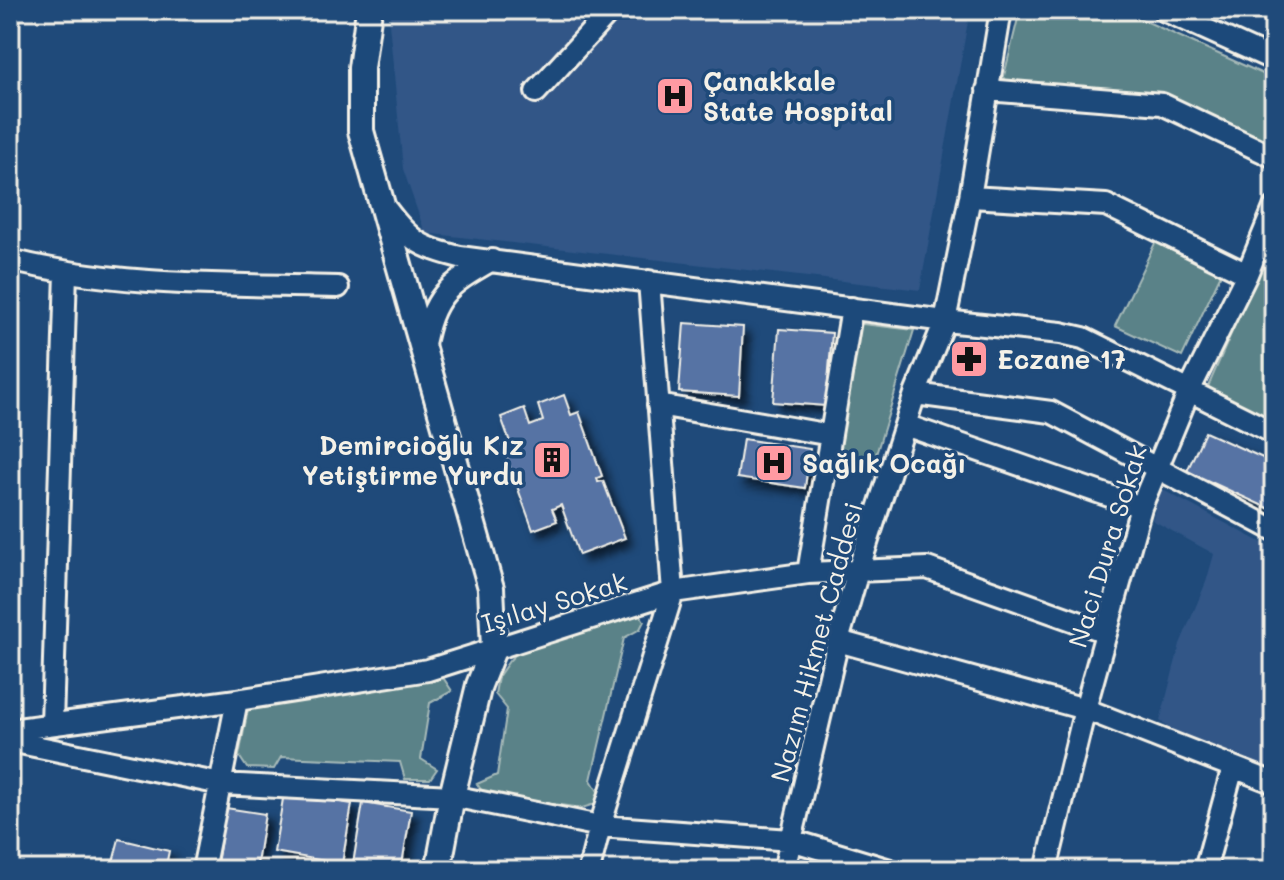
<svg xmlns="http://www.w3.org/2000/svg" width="1284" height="880" viewBox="0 0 1284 880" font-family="Mali,sans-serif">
<defs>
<filter id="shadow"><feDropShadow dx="7" dy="7" stdDeviation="4" flood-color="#0009"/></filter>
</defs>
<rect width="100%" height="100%" fill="#1f4a7a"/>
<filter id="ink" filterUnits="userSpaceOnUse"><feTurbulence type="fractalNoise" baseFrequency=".0125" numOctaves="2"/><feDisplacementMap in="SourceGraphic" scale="16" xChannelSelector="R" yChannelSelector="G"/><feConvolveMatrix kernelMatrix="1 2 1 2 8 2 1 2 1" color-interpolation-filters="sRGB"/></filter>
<g filter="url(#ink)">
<path fill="#305687" d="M392,10H970L920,290L425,233L403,169L389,23Z
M1161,489L1274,549V773L1178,733L1160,721L1180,644L1206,582L1214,554L1152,520Z"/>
<path fill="#5a8288" stroke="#a7bab8" stroke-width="2" d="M1020,10H1121L1274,79V149L1164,99L1003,80Z
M1274,235V423L1207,389Z
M1156,241L1222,272L1182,357L1115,326Z
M854,323L914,330L874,461L840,451Z
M635,607L644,621L640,629L624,638L591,780L599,793L595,804L582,808L485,795L477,784L497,775L507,709L495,694L498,677L509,661L527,643Z
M442,676L452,691L430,703L421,759L437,769L430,779H405L400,762L281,757L274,769L247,768L239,756L249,704Z"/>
<path fill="#5673a4" stroke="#f4f1e8" stroke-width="2" filter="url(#shadow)" d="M684,323L743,327L739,396L679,392Z
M779,329L832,333L826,406L773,402Z
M564,395L571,415L579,412L602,476L597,478L598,482L603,481L625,538L579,555L561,505L552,509L557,521L533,530L502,445L510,442L501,417L524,408L530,426L543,421L538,405Z
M1205,432L1274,463V511L1187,471Z
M743,439L810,449L805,488L737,478Z
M284,793L352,804L342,864L274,852Z
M363,803L411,811L401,870H352Z
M226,808L265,814L256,870H216Z
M119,839L169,851L165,870H111Z"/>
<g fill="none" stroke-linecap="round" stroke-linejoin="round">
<g stroke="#f4f1e8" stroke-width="26">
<path id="minor" d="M1163,10L1274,60
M987,90L1162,104L1274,157
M536,92L611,10
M970,197L1106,205L1247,274
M387,210C411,242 422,248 460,257L945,321L1061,333L1083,338L1274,433
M10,260C117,287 228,284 338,287
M423,349C433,296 446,286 492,260
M915,394L1051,412L1274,530
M658,405L831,435
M905,425L1141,507
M808,573L852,308
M838,641L1085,709L1274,783
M52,724L66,272
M10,730L237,700L428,670L673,592L808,573L927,568L1106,632
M10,741L221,784L452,796L600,826L791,840L890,870
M203,870L237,700
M589,870L600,826L673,592L649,281
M784,870L838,641L858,571L915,394L945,321L970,197L1001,10
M1046,870L1085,709L1141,507L1190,389L1247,274L1274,208
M1205,870L1233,767"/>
</g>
<g stroke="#f4f1e8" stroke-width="30">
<path id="tertiary" d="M369,10L361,68V131L491,588L494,647L479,685L452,796L438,870"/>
</g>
<use href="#minor" stroke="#1f4a7a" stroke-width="20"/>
<use href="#tertiary" stroke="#1f4a7a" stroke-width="24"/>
</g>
</g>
<defs>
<g id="hospital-square" transform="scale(2)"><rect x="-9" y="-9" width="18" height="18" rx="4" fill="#ff9aa2" stroke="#1f4a7a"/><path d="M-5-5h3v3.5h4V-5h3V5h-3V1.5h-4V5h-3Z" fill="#111"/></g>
<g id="pharmacy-square" transform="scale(2)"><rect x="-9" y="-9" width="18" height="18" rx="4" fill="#ff9aa2" stroke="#1f4a7a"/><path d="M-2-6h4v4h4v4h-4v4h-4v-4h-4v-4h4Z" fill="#111"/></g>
<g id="building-square" transform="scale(2)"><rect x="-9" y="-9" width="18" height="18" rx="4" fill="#ff9aa2" stroke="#1f4a7a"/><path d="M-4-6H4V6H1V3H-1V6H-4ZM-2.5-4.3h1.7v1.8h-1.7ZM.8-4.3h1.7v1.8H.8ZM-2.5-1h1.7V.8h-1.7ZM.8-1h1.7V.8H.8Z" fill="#111"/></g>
</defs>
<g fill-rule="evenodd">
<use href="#hospital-square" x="675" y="96"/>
<use href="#pharmacy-square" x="969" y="359"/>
<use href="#building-square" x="552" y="460"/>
<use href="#hospital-square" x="774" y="463"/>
</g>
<g text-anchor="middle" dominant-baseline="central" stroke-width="7" stroke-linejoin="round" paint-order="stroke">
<g font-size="26" font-weight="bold" fill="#f4f1e8" stroke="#1f4a7a" text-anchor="start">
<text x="703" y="81">Çanakkale<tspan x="703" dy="30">State Hospital</tspan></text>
<text x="997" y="359">Eczane 17</text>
<text x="524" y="445" text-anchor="end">Demircioğlu Kız<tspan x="524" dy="30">Yetiştirme Yurdu</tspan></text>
<text x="802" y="463">Sağlık Ocağı</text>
</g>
<g font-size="26" fill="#f4f1e8" stroke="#1f4a7a">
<text transform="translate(1107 546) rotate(-73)">Naci Dura Sokak</text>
<text transform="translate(554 602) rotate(-17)">Işılay Sokak</text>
<text transform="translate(816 642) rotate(-75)">Nazım Hikmet Caddesi</text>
</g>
</g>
<rect width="1284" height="880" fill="none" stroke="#1f4a7a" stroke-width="40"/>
<rect x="20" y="20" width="1244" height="840" fill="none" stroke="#f4f1e8" stroke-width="3" filter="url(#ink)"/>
</svg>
